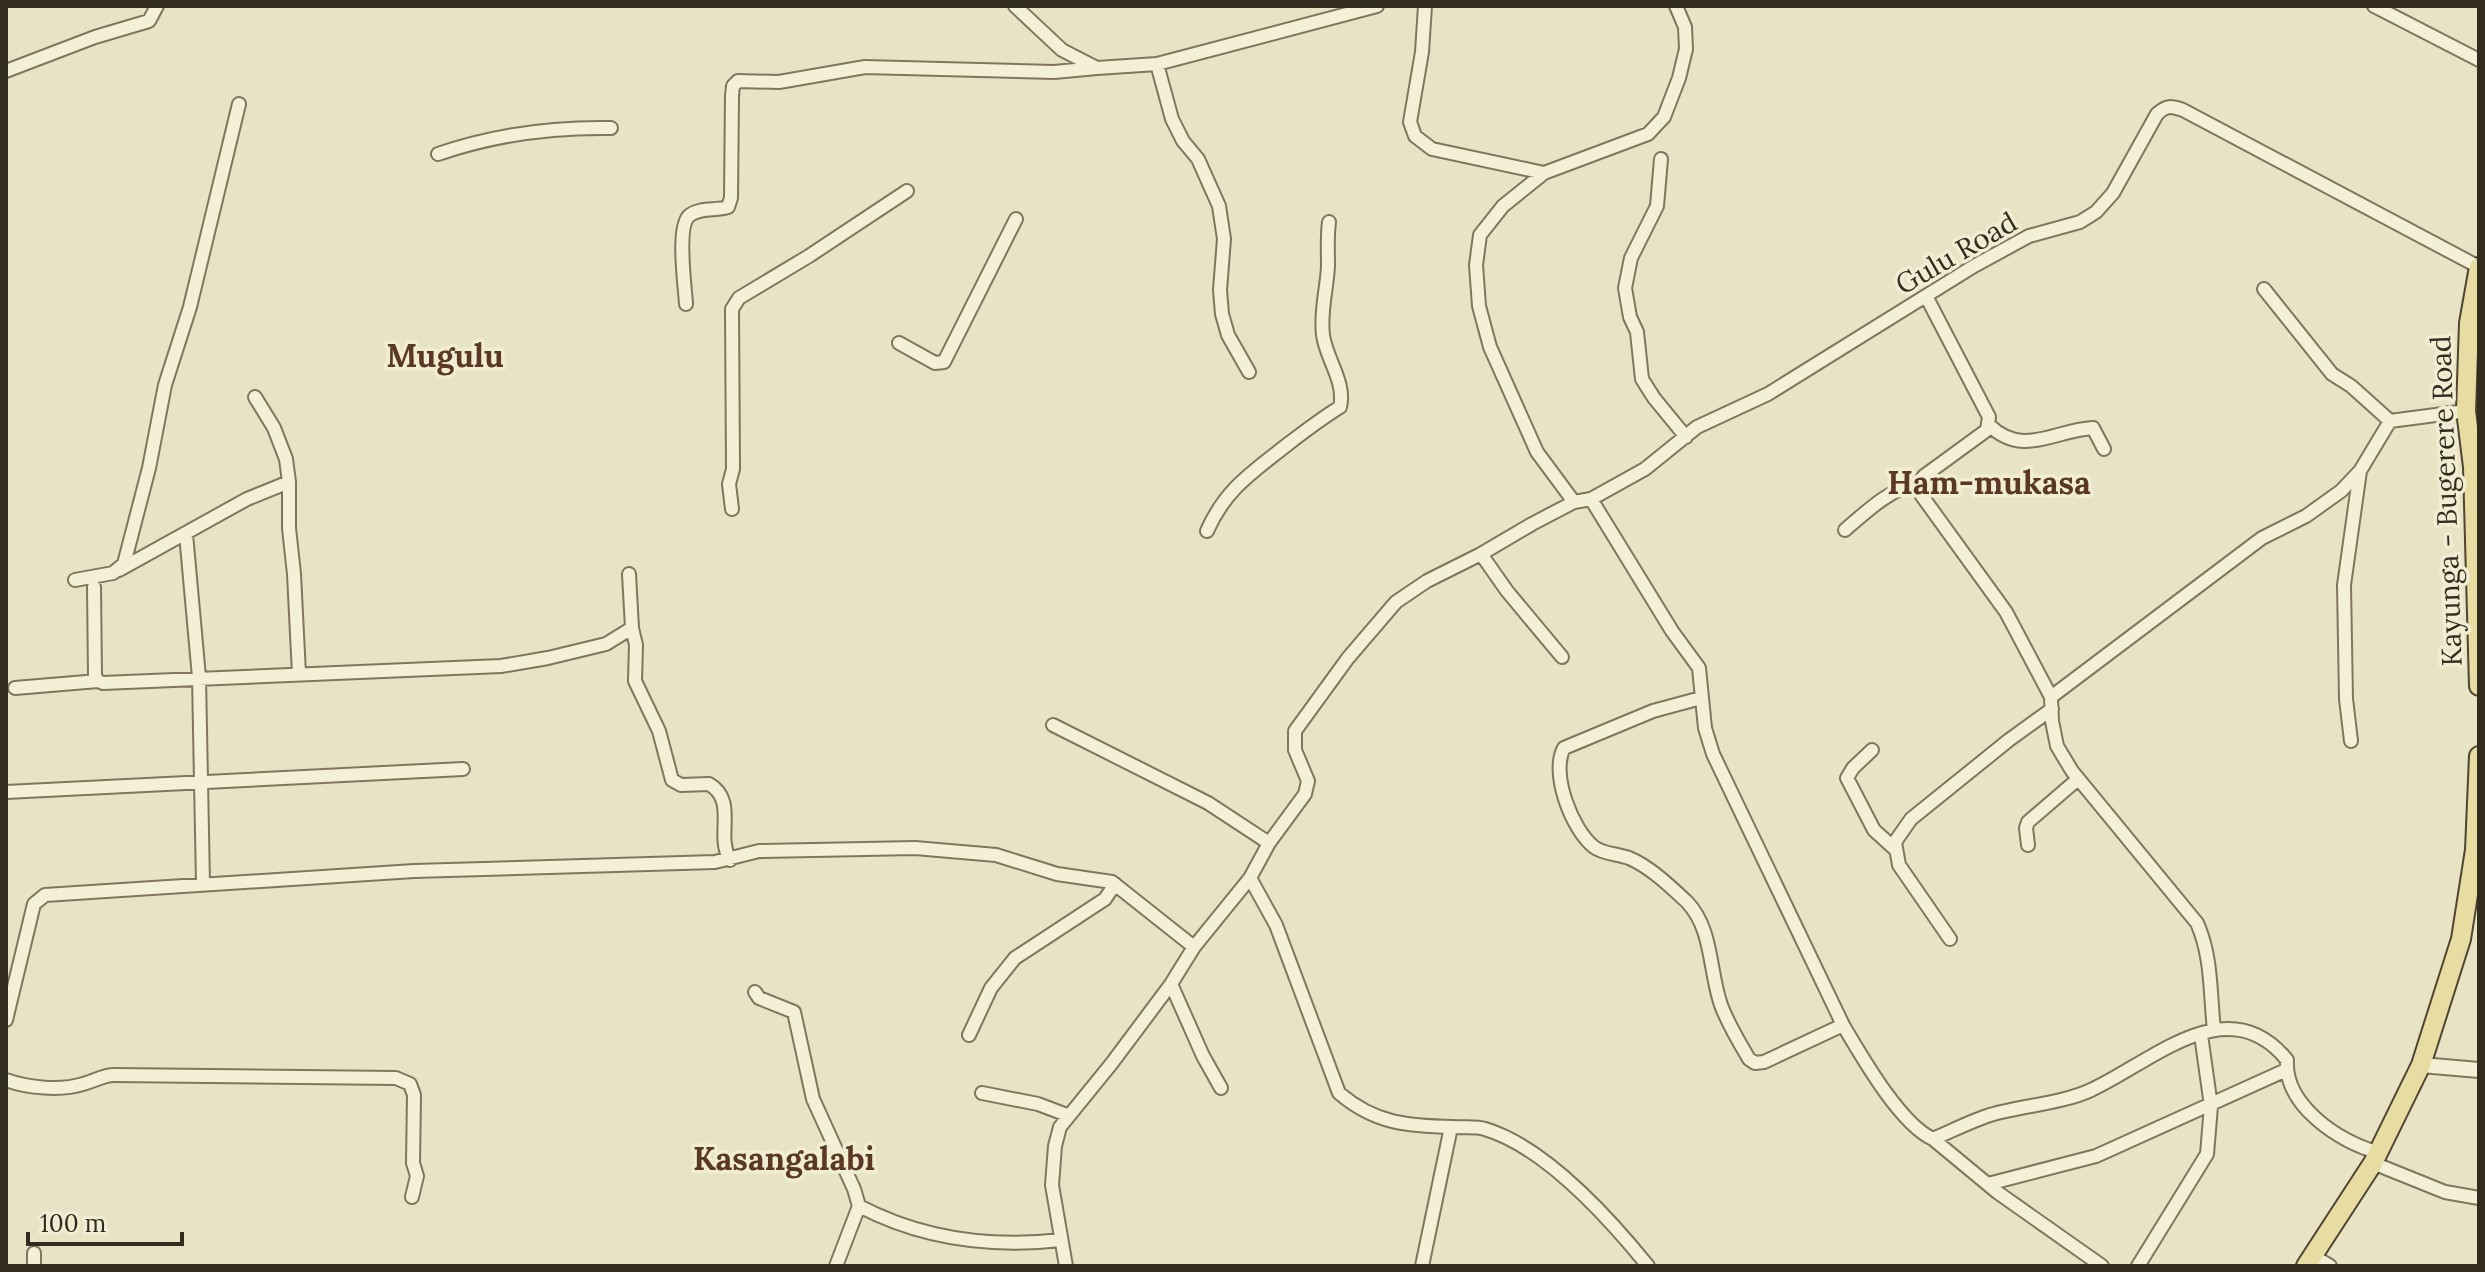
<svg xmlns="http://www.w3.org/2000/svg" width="2485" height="1272" viewBox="0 0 2485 1272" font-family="Lora,serif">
<rect width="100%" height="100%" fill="#e8e3c5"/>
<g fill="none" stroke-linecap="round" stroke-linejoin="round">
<g stroke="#80765d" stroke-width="16">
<path id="minor" d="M1015,6L1062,50L1097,68L1157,64L1377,6
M1425,6L1422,52L1410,122L1415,136L1432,149L1544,173
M2374,6L2479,60
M1157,64L1172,119L1183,141L1198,159L1219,206L1224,239L1220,290L1222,314L1228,335L1249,372
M6,71L95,37L149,21L157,6
M438,154C493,135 552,127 611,128
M1661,159L1657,206L1631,258L1625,288L1630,317L1637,332L1642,379L1654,398L1686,437
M2264,289L2332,374L2351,386L2390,421
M1926,296L1989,417L1987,430L1924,476L1920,482L1922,496L2006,612L2051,697L2052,721L2057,746L2072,771L2197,923C2212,956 2210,994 2214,1030
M686,304C685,286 676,225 690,215C701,207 716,211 728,207L731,198L732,96L733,86L738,81L779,82L865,67L1054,72L1097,68
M899,343L935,363L944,362L1016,219
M255,397L274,428L286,459L289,482V528L294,574L299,674
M1989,425C2023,458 2054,430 2093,428L2104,449
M1591,499L1672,631L1699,668L1705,728L1713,754L1843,1025C1862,1057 1900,1124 1933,1139L1997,1192L2102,1266
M1574,502L1537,452L1490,347L1479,306L1476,265L1480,235L1503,206L1544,173L1648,134L1664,117L1679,78L1686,49L1685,27L1676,6
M732,509L729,484L733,469L732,309L739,298L809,256L907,191
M1845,530C1868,510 1890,489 1920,482
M1207,531C1226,488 1253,472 1288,444C1305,431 1322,418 1340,407C1346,382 1326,359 1323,335C1320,311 1327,289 1328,266C1328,250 1327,237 1329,222
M186,534L199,677L203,884
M1481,554L1507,591L1562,657
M119,570L247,499L289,482
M75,580L113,573L124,564L149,468L165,385L190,307L239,104
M94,587L95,676L98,681
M632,628L636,645L635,681L659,731L672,780L681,785L709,784C738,801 715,835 730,860
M15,688L98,681L103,683L501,666L548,658L606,644L632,628L629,574
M2051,697L2262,538L2306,516L2341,491L2360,471L2390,421L2466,411
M1701,698L1653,711L1564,748C1550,773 1572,830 1594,847C1603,854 1618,854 1629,858C1649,866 1671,887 1687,902C1713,929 1709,971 1721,1005C1728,1024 1739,1042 1749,1059L1755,1063L1764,1062L1843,1025
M1053,725L1208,803L1269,843
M2351,741L2346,699L2344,585L2360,471
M1872,750L1853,768L1847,778L1874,830L1896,850
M6,792L463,769
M2028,845L2026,828L2028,822L2078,779
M1250,878L1276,925L1339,1093C1375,1124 1408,1126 1454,1127C1464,1128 1475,1126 1485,1129C1545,1147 1609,1218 1648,1266
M1950,939L1899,865L1895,842L1911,819L2009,740L2052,709
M1171,984L1203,1056L1221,1088
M755,992L759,998L794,1012L813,1099L854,1189L859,1206L836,1266
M6,1020L34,904L45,895L414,871L715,862L759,851L915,848L996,855L1057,874L1112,882L1194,947
M969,1035L991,988L1015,958L1105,899L1115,884
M6,1080C28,1088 61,1091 83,1084C95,1081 103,1075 114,1075L396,1078L410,1084L414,1095L413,1163L417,1176L412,1197
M982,1093L1038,1104L1067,1115
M1933,1139C1952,1131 1971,1121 1990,1115C2020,1106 2064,1103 2091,1090C2152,1062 2228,987 2287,1060C2284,1105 2339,1142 2377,1152
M2373,1163L2445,1192L2479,1198
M1988,1184L2096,1156L2286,1070
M859,1206C922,1239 990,1248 1061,1240
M2313,1256L2330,1266
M34,1266V1253
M1066,1266L1052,1185L1055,1146L1060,1127L1112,1063L1171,984L1194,947L1250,878L1269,843L1305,794L1308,781L1295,750V731L1348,658L1396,602L1427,581L1481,554L1532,524L1574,502L1591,499L1645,469L1697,427L1768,394L1974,266L2029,236L2080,222L2096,212L2113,193L2157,114C2167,105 2171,106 2183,110L2479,267
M1422,1266L1451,1127
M2138,1266L2207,1154L2211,1106L2201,1035"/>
</g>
<g stroke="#80765d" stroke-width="18">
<path id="tertiary" d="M2421,1065L2479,1070"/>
</g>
<g stroke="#4f4431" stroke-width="22">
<path id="primary" d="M2479,267L2469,323L2466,411L2473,467L2479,686
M2306,1266L2373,1163L2421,1065L2461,939L2475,850L2479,756"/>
</g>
<use href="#minor" stroke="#f4f0d7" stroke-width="12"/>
<use href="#tertiary" stroke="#f4f0d7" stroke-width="14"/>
<use href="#primary" stroke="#e7dca1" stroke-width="18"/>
</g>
<g text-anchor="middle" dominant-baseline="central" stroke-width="7" stroke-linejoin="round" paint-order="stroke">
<g font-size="28" fill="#322c1f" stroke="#f0edd3">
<text transform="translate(1956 253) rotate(-30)">Gulu Road</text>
<text transform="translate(2446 501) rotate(-92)">Kayunga - Bugerere Road</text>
</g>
<g font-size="32" font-weight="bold" fill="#5a3824" stroke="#f0edd3">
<text x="445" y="355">Mugulu</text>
<text x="1989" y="482">Ham-mukasa</text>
<text x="784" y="1158">Kasangalabi</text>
</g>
</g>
<rect width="2485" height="1272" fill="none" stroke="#322c1f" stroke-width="16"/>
<path d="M28 1232v12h154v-12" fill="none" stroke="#322c1f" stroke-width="4"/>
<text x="40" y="1232" font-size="24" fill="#322c1f" stroke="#f0edd3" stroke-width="6" paint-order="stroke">100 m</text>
</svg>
